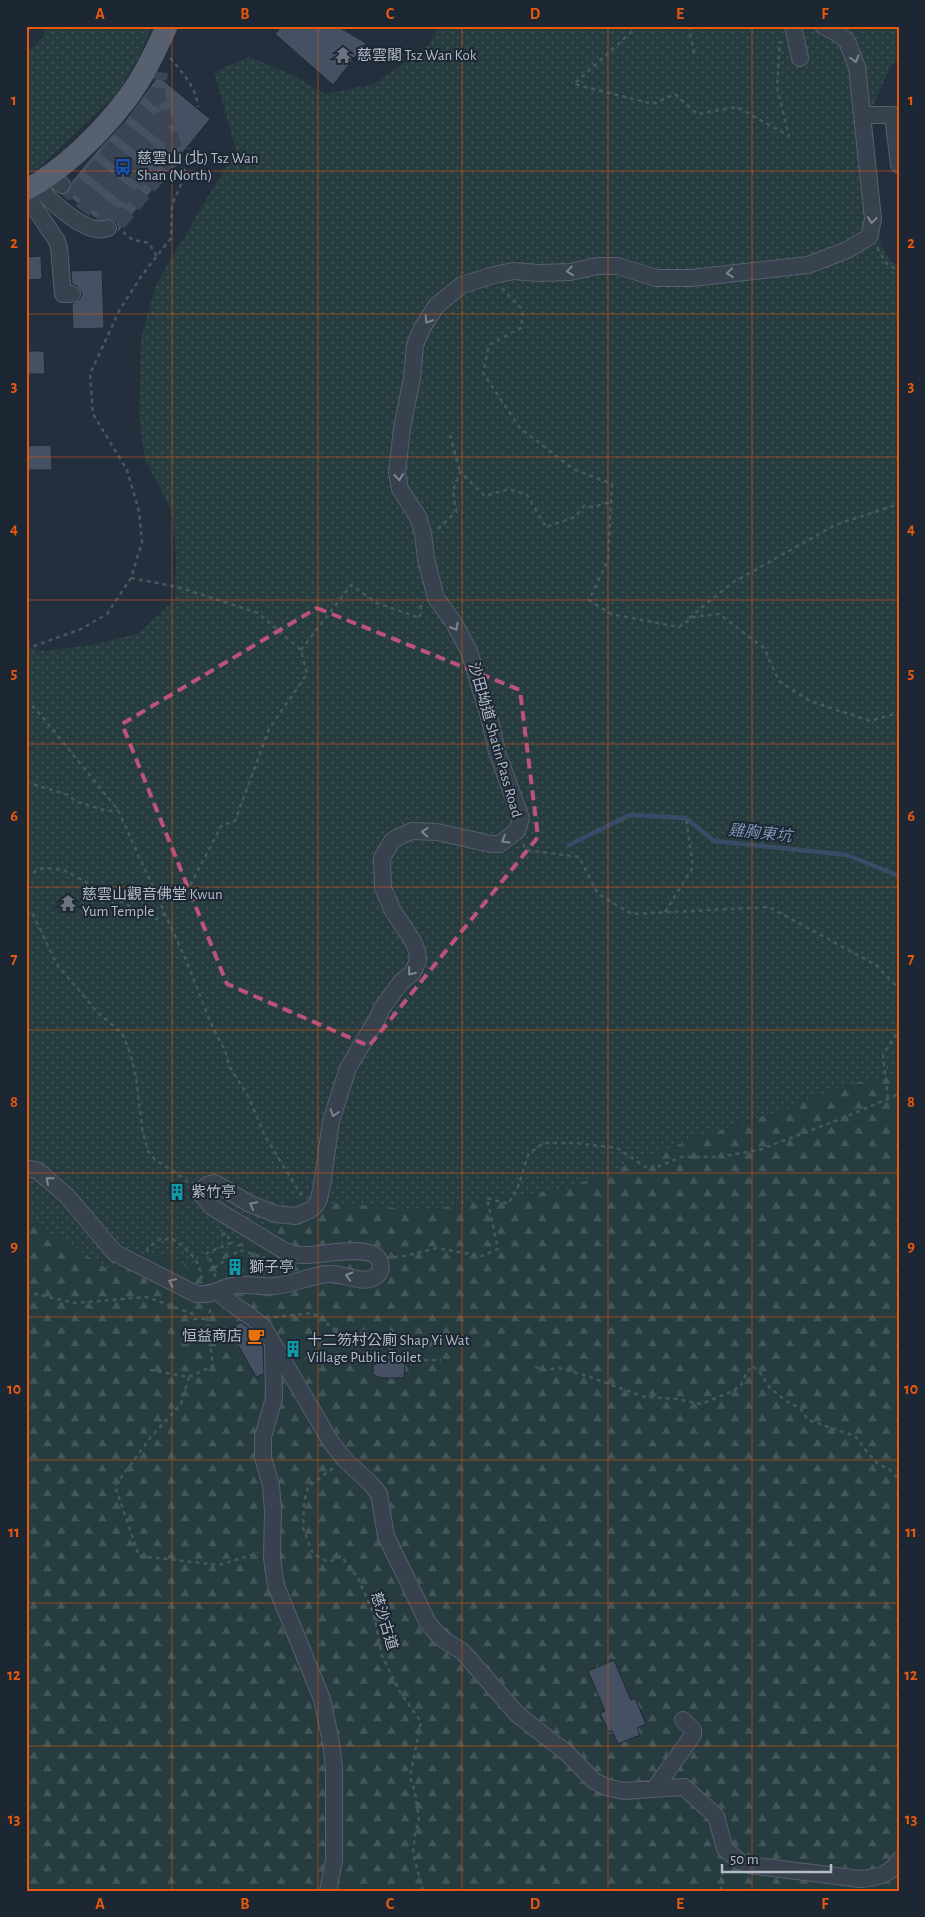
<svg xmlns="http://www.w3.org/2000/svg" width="925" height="1917" viewBox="0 0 925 1917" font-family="'Alegreya Sans','Noto Sans TC',sans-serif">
<defs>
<pattern id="grass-dots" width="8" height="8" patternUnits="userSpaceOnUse" patternTransform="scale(1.25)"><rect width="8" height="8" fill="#263c3f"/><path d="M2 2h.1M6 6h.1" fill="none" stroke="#435659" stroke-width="1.8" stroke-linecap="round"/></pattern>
<pattern id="forest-firs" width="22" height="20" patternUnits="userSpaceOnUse" patternTransform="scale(1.25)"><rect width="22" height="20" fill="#263c3f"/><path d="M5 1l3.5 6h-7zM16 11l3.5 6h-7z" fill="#435659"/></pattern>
</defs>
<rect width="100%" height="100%" fill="#242f3e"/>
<path fill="url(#grass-dots)" d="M46,26H152L140,55L116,95L42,165L26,176V54L42,38Z
M439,26H899V61L891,64L871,112L881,244L890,261L899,267V1074L858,1082L777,1112L698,1137L567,1188L427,1210L291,1200L269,1227L208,1262L106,1268L34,1222L26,1225V646L41,651L91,645L137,634L175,600L176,557L172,511L145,460L139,416L141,339L156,284L236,150L214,72L249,57L289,73L326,94L374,84L427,47Z"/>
<path fill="url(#forest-firs)" d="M899,1074V1891H26V1225L34,1222L106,1268L207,1262L269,1227L291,1200L427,1210L567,1188L698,1137L777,1112L858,1082Z"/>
<path fill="#263c3f" d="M129,1249L148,1257V1252C168,1256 182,1259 194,1276L190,1277L189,1281L124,1251Z"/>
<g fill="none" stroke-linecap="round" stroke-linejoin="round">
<path stroke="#394c67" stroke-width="4.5" d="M569,845L630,815L686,818L714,841L847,855L899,876"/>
</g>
<path fill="#455162" stroke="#1f2835" d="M282,26H337L366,43L333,85L275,34Z
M158,76L210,119L116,235L118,227L115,221L111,219L95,218L66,194L70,191L71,182L93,155L125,121Z
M41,256L42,279L26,280V257Z
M102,270L104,328L73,329L72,304L80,299L82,294L77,286L72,284L71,271Z
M26,351H44L45,374H26Z
M51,445L52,470H26V446Z
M170,1186L185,1187V1198H169Z
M232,1259L239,1263L241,1267L238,1275L231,1273L228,1268Z
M241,1322L256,1334L263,1346L264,1374L256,1377L229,1329Z
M386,1355L387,1360L405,1361L404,1378H382L373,1375V1365L376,1364L375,1358Z
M614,1660L631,1700L635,1698L646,1724L637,1728L640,1735L618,1744L612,1731L609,1732L600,1713L605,1711L588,1671Z"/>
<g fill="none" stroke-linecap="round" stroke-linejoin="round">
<path stroke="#3a4453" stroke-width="16" stroke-dasharray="16 8" stroke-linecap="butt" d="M62,185L115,227L176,154L157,95L160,72
M75,195L157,95
M85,203L162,110
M95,211L166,125
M105,219L171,139"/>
<g stroke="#565f6c" stroke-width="18">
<path id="minor" d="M793,26L800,58
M862,115H893L899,165
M50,176L62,185
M37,185C49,200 87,237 108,228
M26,195L57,241L59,248L63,294H72
M26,1168L38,1171L67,1196L115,1253L196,1294C210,1296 219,1289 232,1286C246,1282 260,1288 274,1286C293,1285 310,1275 329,1274C343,1273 361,1284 373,1278C382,1274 383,1262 376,1256C362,1245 319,1256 302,1255C295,1255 289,1253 283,1250L212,1207L201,1194C204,1186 207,1184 215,1183L250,1204L276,1214L296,1216L310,1210L315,1206L319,1199L322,1185L331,1121L348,1068L377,1019L382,1008L401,982L412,973L418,961L417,951L413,941L393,911L383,888L382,858L392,841L398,837L412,831L437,832L491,844H499L517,831L521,818L497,752L490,720L469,651L454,623L436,598L426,559L423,533L418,517L400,489L397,473L402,428L412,378L415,345L422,328L437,305L462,285L494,275L513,271L539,273L570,272L597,266H618L656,278H691L808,265L847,250L869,237L873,219L857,67L847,41L837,33L823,26
M217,1291C232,1306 249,1313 264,1328L331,1442L345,1460L370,1483L379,1494L386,1536L428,1623L441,1638L463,1652L517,1714L568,1754L593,1780L606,1787L624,1791L684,1787L716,1816L725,1849L739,1861L749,1865L860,1879C875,1878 891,1875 899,1860
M273,1347L274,1398L263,1437V1458L271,1485L273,1511L272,1558L276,1586L322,1699L331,1742L334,1768V1860L328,1891
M655,1788L693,1735V1730L683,1720"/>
</g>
<g stroke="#414a57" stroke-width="22">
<path id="major" d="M26,190C63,170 100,134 126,100C143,78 155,52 167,26"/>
</g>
<path stroke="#44595c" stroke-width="2.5" stroke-dasharray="4 4" stroke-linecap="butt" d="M638,26L574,84L653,104L675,94L697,114L737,107L789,136L777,88L780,41
M688,26L695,56
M170,58C183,73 196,87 198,107
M123,232L133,240L149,243L157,257
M877,248L886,263L899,271
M502,288L523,310L521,328L489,345L483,373L520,428L573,469L612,484L608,560L589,600L611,614L679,627L694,617L719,614L764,648L779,681L810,701L870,721L895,714L899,716
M450,435L460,472
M438,529L456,512L453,490L460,472L485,496L509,489L527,495L546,527L575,517L584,506L593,507L611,502
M131,578L178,587L258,613L301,650L307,674L269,729L235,821L222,825L189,887L157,898
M689,618L732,583L835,525L899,504
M26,649L81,629L107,614L131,578L142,542L139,511L127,470L93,414L90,374L119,311L142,275L171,238L172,205L182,182L189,148
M301,650L351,585L377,603L420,618L421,603
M26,700L40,714L118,810L186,960L212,1026L225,1050L229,1066L247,1094L265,1136L303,1198
M26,782L68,795L75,801L107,811L118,810
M523,844L526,850L579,857L598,894L632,914L769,907L876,965L899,989
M26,877L38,870L45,868L64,870L153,919H157L164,914
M665,912L693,867L686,818
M26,914L32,912L56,963L97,1012L122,1033L130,1053L136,1076L142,1128L148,1151L155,1160L175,1172L190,1184
M888,1098L883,1055L899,1030
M147,1252L148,1248L160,1239L165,1240L169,1238C177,1239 194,1256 198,1264C200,1269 201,1275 202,1280
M262,1257L269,1271
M394,1257L405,1256L437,1248L482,1256L498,1249L487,1198L508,1204L517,1190L528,1155L543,1143H575L617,1148L650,1170L681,1157H718L759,1150L843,1118L899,1094
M214,1268L240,1250L265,1258
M215,1277V1270L207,1253L231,1243L227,1233L222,1235L221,1230
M26,1292L75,1303L147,1297L193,1314L194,1319H207
M274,1317L313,1313L351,1342L375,1339L400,1357H408L409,1360H441
M535,1367L545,1370L559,1368L587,1376L645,1397L677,1399L701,1404L733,1391L741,1385L747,1372L752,1366L759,1371L769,1387L786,1401L800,1408L808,1420L855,1436L868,1453L878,1464L889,1469L899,1480
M150,1370L189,1377L181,1404L150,1438L115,1486L139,1556L219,1565L258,1553
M189,1377L213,1366L207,1319L211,1308
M333,1468L308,1487L304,1503L303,1528L313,1554L329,1562L341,1556L358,1578L374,1615L382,1656L400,1692L421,1722L410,1777L415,1792L419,1820L415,1834L413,1853L423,1891
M721,1891L723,1867"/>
<use href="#minor" stroke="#38414e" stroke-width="16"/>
<use href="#major" stroke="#56606e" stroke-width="21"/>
</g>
<defs><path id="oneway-chevron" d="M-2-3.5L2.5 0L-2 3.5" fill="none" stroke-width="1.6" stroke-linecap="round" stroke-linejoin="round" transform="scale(1.25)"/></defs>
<g stroke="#7c8592">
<use href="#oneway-chevron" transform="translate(855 59) rotate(74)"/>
<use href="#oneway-chevron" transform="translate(872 220) rotate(95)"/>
<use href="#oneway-chevron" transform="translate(570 271) rotate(173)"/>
<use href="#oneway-chevron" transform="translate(730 273) rotate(174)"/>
<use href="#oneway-chevron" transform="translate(428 320) rotate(123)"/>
<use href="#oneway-chevron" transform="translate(399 477) rotate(84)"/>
<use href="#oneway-chevron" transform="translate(455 627) rotate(60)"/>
<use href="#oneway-chevron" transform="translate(425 832) rotate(-177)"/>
<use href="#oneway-chevron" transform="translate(505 840) rotate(148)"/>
<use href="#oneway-chevron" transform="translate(411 972) rotate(129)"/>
<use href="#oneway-chevron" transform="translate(334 1113) rotate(108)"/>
<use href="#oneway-chevron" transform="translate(49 1180) rotate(-139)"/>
<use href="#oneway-chevron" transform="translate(253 1205) rotate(-152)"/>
<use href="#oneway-chevron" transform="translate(349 1276) rotate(-166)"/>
<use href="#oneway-chevron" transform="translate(172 1282) rotate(-154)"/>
</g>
<path fill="none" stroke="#bd5182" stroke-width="4" stroke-dasharray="10 6" stroke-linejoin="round" d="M317,608L520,690L538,837L369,1046L227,984L122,724Z"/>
<path fill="none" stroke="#e8590c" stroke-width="1" stroke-opacity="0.55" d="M172,26V1891M318,26V1891M462,26V1891M608,26V1891M752,26V1891M26,171H899M26,314H899M26,457H899M26,600H899M26,744H899M26,887H899M26,1030H899M26,1173H899M26,1317H899M26,1460H899M26,1603H899M26,1746H899"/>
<defs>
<g id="temple-bare" transform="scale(1.35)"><path d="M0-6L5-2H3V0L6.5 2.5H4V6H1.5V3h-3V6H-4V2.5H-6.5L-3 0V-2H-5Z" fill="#6b7280" stroke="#1d2633" stroke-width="2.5" paint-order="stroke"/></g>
<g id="bus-bare" transform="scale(1.35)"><path d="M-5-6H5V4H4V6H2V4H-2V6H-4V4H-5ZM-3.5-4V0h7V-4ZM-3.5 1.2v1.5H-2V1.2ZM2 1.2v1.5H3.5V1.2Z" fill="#1a4fb4" stroke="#1d2633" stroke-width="2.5" paint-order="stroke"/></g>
<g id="building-bare" transform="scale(1.35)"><path d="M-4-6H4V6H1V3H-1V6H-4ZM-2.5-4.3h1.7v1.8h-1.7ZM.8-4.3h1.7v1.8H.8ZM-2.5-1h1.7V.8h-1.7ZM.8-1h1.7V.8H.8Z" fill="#0f9aa8" stroke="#1d2633" stroke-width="2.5" paint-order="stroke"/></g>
<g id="cafe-bare" transform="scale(1.35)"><path d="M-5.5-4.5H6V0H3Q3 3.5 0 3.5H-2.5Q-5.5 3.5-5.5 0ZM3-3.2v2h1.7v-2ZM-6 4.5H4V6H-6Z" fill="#e8710a" stroke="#1d2633" stroke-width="2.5" paint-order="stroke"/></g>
</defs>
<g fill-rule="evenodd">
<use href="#temple-bare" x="343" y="55"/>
<use href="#bus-bare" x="123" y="167"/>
<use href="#temple-bare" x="68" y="903"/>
<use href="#building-bare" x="177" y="1192"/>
<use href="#building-bare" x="235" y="1267"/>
<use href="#cafe-bare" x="256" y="1336"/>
<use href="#building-bare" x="293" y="1349"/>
</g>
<g text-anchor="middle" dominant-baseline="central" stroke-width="4" stroke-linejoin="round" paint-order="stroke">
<g font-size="15" fill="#b4bcc9" stroke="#1d2633" text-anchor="start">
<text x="357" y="55">慈雲閣 Tsz Wan Kok</text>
<text x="137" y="158">慈雲山 (北) Tsz Wan<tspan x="137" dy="17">Shan (North)</tspan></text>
<text x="82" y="894">慈雲山觀音佛堂 Kwun<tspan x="82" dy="17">Yum Temple</tspan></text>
<text x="191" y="1192">紫竹亭</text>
<text x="249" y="1267">獅子亭</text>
<text x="242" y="1336" text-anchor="end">恒益商店</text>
<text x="307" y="1340">十二笏村公廁 Shap Yi Wat<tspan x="307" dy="17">Village Public Toilet</tspan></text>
</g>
<g font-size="15" fill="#b4bcc9" stroke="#1d2633">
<text transform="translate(495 740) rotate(74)">沙田坳道 Shatin Pass Road</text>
<text transform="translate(384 1621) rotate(73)">慈沙古道</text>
</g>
<g font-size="16" font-style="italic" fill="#7c92b1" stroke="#1d2633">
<text transform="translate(760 833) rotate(6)">雞胸東坑</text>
</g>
</g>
<rect width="925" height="1917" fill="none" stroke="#1d2633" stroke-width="55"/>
<path d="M722 1864v8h109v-8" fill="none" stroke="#b4bcc9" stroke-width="2.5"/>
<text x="730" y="1864" font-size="15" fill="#b4bcc9" stroke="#1d2633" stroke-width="4" paint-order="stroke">50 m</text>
<rect x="28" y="28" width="870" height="1862" fill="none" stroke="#e8590c" stroke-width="2"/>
<g font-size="16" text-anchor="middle" font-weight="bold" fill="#e8590c">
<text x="100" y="19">A</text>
<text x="245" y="19">B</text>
<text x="390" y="19">C</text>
<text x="535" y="19">D</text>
<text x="680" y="19">E</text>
<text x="825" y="19">F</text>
<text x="14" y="105">1</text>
<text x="911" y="105">1</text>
<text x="14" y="248">2</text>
<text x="911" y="248">2</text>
<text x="14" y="391">3</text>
<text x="911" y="391">3</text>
<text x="14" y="534">4</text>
<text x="911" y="534">4</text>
<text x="14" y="678">5</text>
<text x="911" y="678">5</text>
<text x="14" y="821">6</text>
<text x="911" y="821">6</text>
<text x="14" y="964">7</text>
<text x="911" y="964">7</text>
<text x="14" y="1107">8</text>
<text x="911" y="1107">8</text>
<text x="14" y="1251">9</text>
<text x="911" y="1251">9</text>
<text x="14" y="1394">10</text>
<text x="911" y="1394">10</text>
<text x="14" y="1537">11</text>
<text x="911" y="1537">11</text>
<text x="14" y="1680">12</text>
<text x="911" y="1680">12</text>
<text x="14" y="1824">13</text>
<text x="911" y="1824">13</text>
<text x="100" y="1909">A</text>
<text x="245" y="1909">B</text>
<text x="390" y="1909">C</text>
<text x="535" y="1909">D</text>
<text x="680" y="1909">E</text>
<text x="825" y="1909">F</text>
</g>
</svg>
